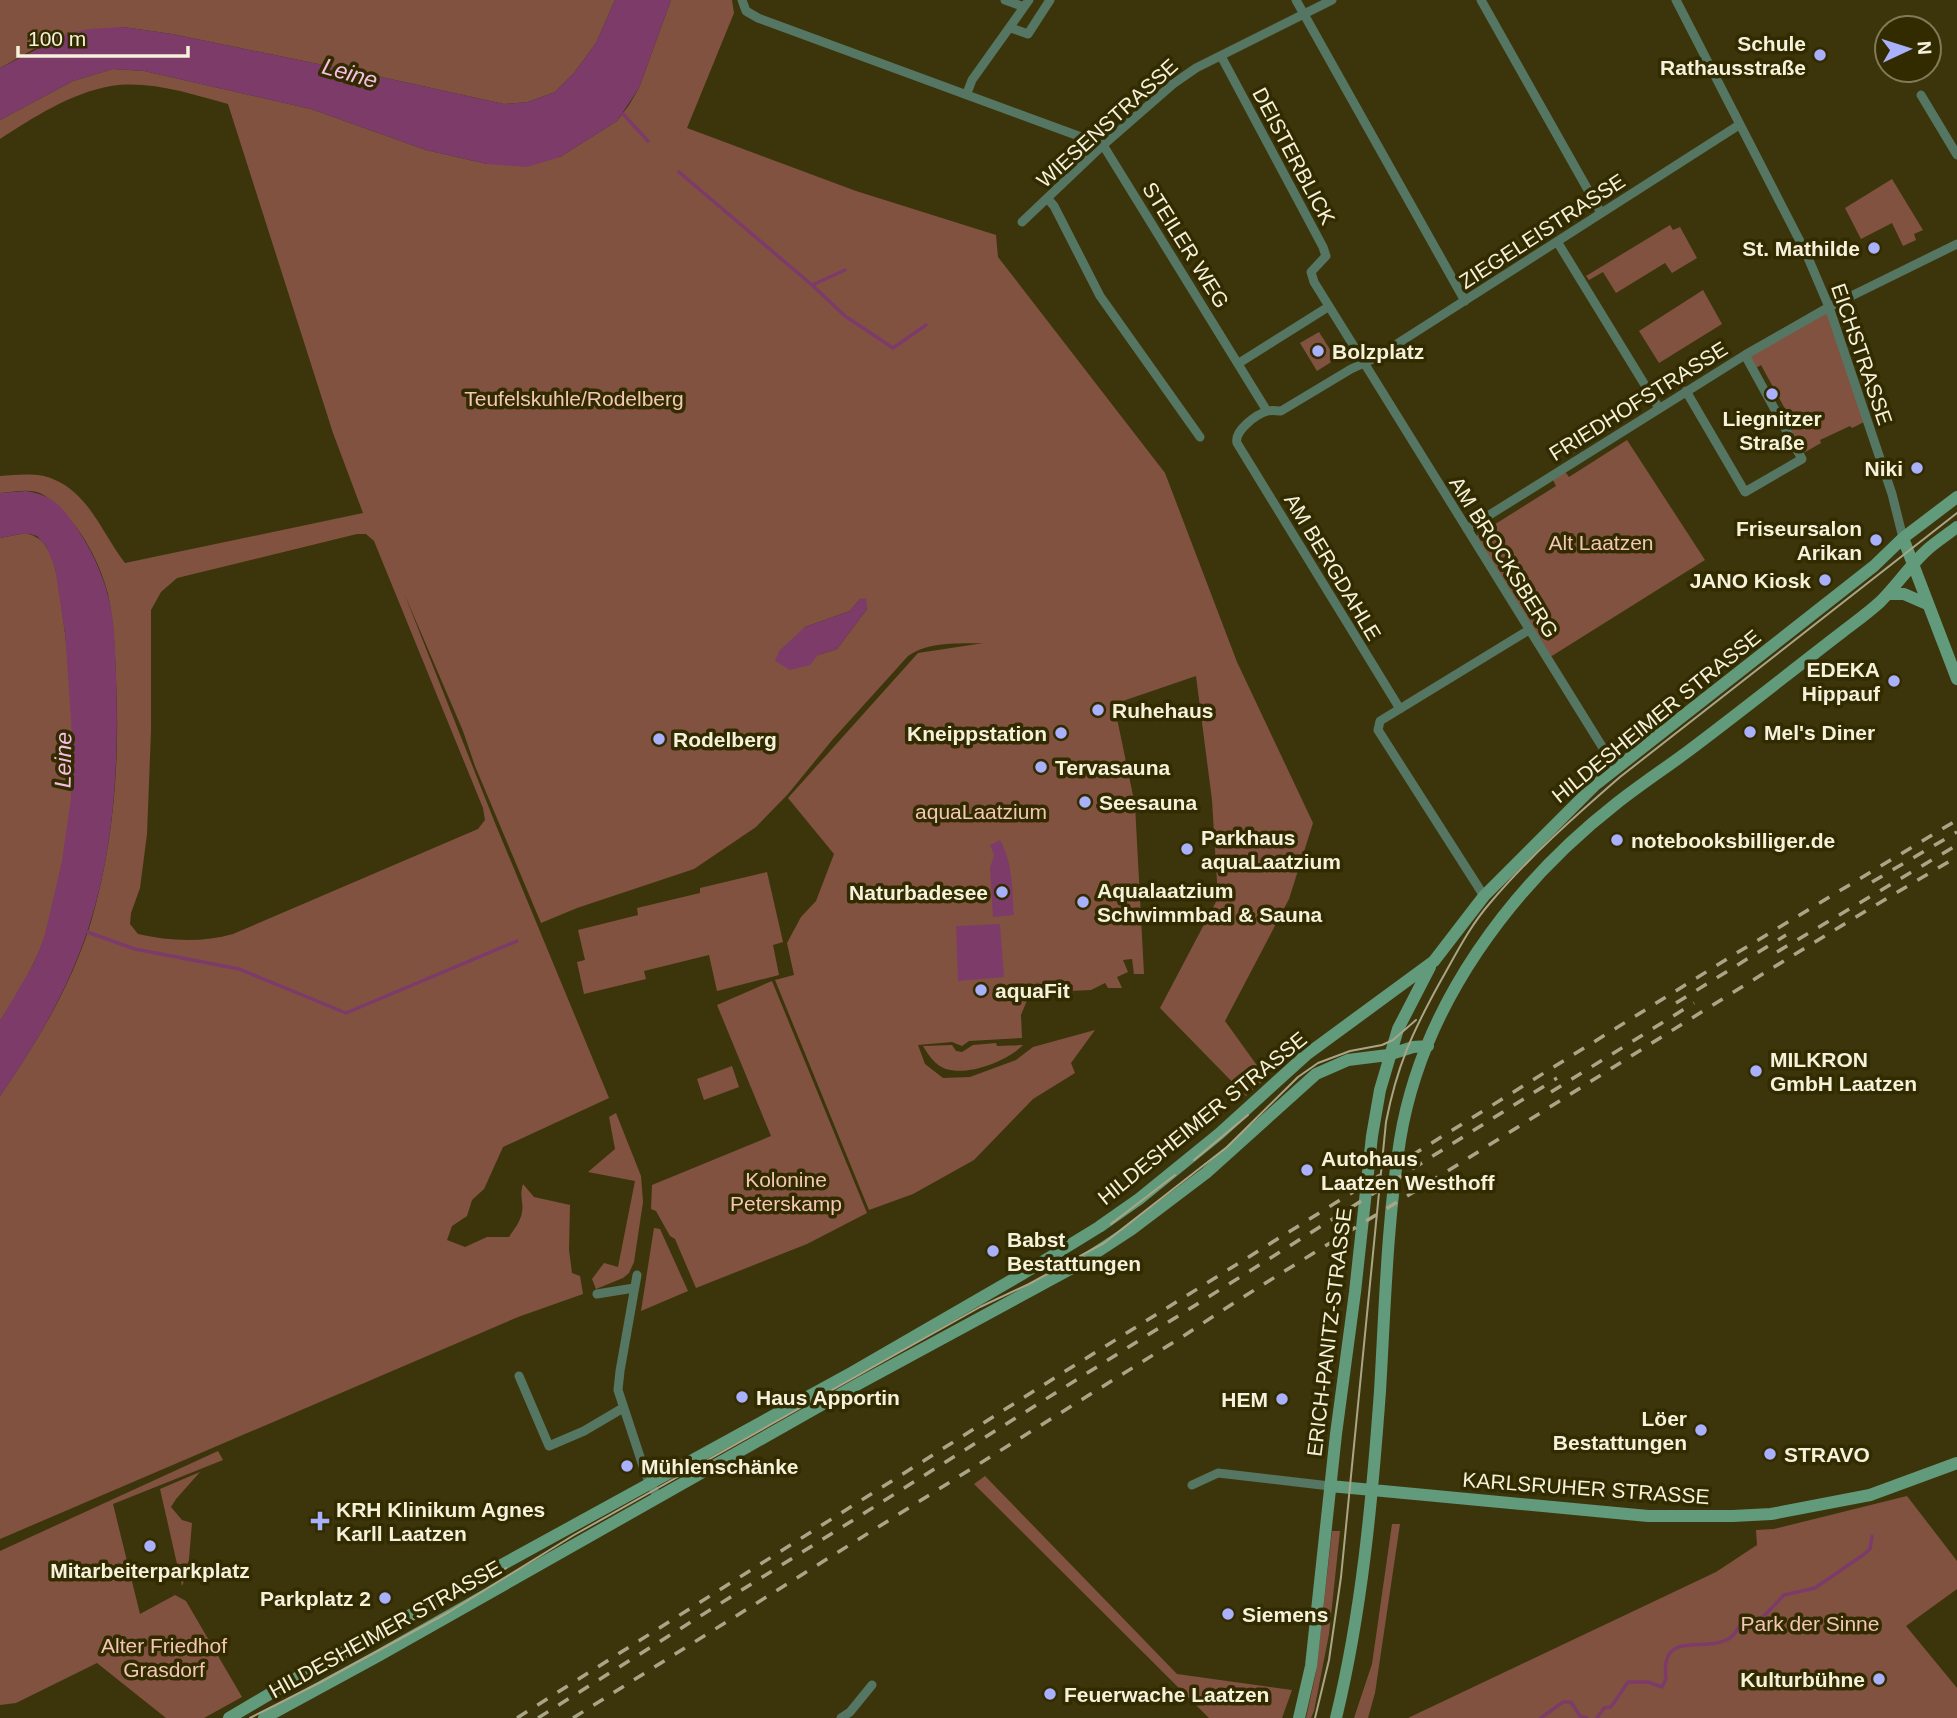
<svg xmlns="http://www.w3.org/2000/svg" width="1957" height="1718" viewBox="0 0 1957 1718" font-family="Helvetica,sans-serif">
<rect width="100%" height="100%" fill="#3c350b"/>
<path fill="#825241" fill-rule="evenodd" d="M0,0H615L596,43L574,73L555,92L528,102L504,104L377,76L172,34L123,27L34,49L0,68Z
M671,0H732L734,13L687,128L856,191L996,235L998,257L1165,473L1237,662L1313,823L1289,899L1225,1021L1266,1078L1246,1096L1160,1008L1218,898L1212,800L1196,676L1114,704L1135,805L1144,974H1134L1132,959L1123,960L1128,972L1117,977L1122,988H1108L1105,983L1091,990L1030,993L1021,1015L1022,1038L969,1041L962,1046L952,1042L918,1045L925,1064L943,1078L970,1077L1016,1060L1033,1047L1095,1030L1071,1063L1075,1073L1033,1099L974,1160L913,1194L869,1210L775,980L794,975L787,943L801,917L816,901L834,854L788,798L918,653L984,643C959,644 929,641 908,656L833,739L788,794L756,827L694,869L577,908L541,923L475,766L463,731L404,593L495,823L609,1098L503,1147L484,1189L472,1200L467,1216L452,1226L447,1240L465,1247L487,1237H509C514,1229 521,1221 522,1212C524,1201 519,1198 523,1184L534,1197L570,1205L569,1250L572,1273L580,1276L583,1294L518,1317L0,1539V1096C38,1041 71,986 91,922C114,843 120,760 116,679C115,651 114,622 108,594C100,563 82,528 58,508C53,503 48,497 42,494C31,488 12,492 0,493V476C17,475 39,472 55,480C90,495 103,535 125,563L363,513L333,433L228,104C192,94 149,80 111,86C71,93 34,117 0,139V120L73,81L113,69L144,71L311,109L426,150L487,164L560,157L617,121L629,105L639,88ZM357,534H366L374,541L483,808L485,820L478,829L233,934C202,943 169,941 138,934L130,924L131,913L140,888L147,834L151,731V610L161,592L177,578ZM860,599L867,609L837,649L818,655L805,627L850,611Z
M1892,179L1923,230L1914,234L1916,240L1903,246L1892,223L1861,239L1845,208Z
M1670,225L1673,230L1680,227L1697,258L1672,273L1665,263L1616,293L1603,272L1589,280L1586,276Z
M1703,290L1722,324L1659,363L1639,331Z
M1827,310L1864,422L1852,428L1850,426L1820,440L1821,443L1800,455L1783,423L1790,418L1761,365L1754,369L1748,357Z
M1319,332L1336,359L1317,371L1300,343Z
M1627,440L1705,560L1547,659L1473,538L1556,486L1551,476L1563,469L1569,477Z
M26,533C35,536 42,539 47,548C57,565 58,585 61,604C70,665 75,729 72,790C69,839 59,889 45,936C35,966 17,994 0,1021V538Z
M767,872L783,942L773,945L779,975L717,991L709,955L644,971L646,979L584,994L577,962L585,960L578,930L638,915L637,908L700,893V888Z
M772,981L867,1213L807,1244L696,1288L675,1239L670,1236L656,1211L651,1209L652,1185L771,1136L717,1005Z
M996,1043L997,1046L1023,1045C1007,1061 969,1076 946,1069C935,1065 929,1056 923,1046L952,1045L956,1051L962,1052L973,1045Z
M732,1066L739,1087L704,1100L697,1079Z
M616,1113L641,1176L643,1202L634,1262L629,1273L623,1278L596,1289L592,1279L604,1263L618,1267L635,1181L588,1172L615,1149L609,1117Z
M654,1228L660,1229L688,1291L641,1311Z
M218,1451L223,1460L113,1504L140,1614L175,1595L186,1601L242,1697L204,1718H166L97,1663L16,1703L0,1705V1551Z
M200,1472L176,1499L171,1507L182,1520L192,1523L188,1571L182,1586L160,1489Z
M985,1476L1177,1674L1292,1690L1282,1718H1209L974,1484Z
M1907,1496L1957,1561V1589L1906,1626L1957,1688V1718H1408L1716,1572L1757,1545L1756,1530L1774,1529Z
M1392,1524H1400L1375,1693L1368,1718H1354L1372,1664Z
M1332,1531H1340L1329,1634L1314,1711L1311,1718H1306L1316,1672Z"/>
<path fill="#7d3b6a" d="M615,0H671L639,88L617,121L560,157L527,167L487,164L426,150L311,109L144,71L113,69L73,81L0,120V68L69,33L90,29L123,27L172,34L377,76L504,104L528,102L555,92L574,73L596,43Z
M26,491C54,495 63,508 78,530C91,549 101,571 107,592C115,619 115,649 116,676C119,758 115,844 90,923C70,986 38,1042 0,1096V1021L34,963L44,938L62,861L72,790V734L65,633L55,568L46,546L37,536L26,533L0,538V493Z
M866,598L867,609L837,649L818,655L810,665L790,670L775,661L779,651L805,627L850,611L860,599Z
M1000,840C1013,863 1012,889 1014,915L993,917L990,868L994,855L990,845Z
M1000,924L1004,977L958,981L956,926Z"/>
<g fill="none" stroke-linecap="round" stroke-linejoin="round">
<path stroke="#7d3b6a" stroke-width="3.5" d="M623,114L648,141
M679,172L812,285L845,316L893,348L926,325
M812,285L845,270
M87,932L135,949L239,969L346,1013L517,941
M1541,1718L1563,1702H1571L1580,1716L1587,1718
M1597,1718L1604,1708L1611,1707L1628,1682H1648L1662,1687L1666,1679C1659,1628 1706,1654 1730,1638C1735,1635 1737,1629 1740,1625L1758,1622L1784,1595L1815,1588L1863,1555L1870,1549L1872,1536"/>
<path stroke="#547663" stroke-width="9" d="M742,0L746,11L758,18L1103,145L1267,411
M1005,0L1024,7
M1296,0L1465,301
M1481,0L1601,213
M1676,0L1806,253L1829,307L1892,494L1903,538
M1011,28L1028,34L1050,0
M1221,56L1323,247L1326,256L1311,272L1314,282L1616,769
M967,93L972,80L1029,0
M1921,95L1957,155
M1048,199L1054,206L1100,296L1200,437
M1022,222L1103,145L1173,84L1196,68L1332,0
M1558,243L1659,408
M1239,363L1328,307
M1686,391L1745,492L1802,459L1745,355
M1467,529L1745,355L1829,307L1957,244
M1400,709L1237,443C1234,431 1256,414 1268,411C1272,410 1277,411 1281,411L1351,369L1375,358L1739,125
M1484,896L1378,730L1380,721L1529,630
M637,1275L620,1371L618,1390L646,1475L658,1498
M597,1294L634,1288
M519,1376L549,1446L584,1431L623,1408
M1192,1485L1218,1473L1330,1486
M841,1718L850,1712L872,1685"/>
<path stroke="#629a7c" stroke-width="12" d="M1903,538L1957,679
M1888,594H1904L1927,604
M1330,1486L1648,1516H1733L1771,1514L1870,1495L1957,1463
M229,1718L312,1669L853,1372L1024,1273L1099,1227L1139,1199L1219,1134L1306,1055L1434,961L1484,896L1595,785L1874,566L1903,538L1957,497
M264,1718L378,1656L860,1383L1074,1267L1132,1229L1206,1173L1316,1074L1348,1060L1388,1055L1413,1047L1428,1046
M1299,1718L1311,1666L1336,1434L1355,1292L1372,1136L1380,1090L1398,1029L1430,967
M1336,1718C1362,1611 1372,1501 1380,1391C1385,1307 1387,1223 1400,1140C1422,1005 1512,885 1617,803C1640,785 1664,769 1687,752C1739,713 1789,673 1841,633C1854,623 1868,613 1880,602C1897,585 1911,564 1928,549C1937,541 1948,534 1957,527"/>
<path stroke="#aaa587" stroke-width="2" d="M1194,1160L1248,1115
M1111,1224L1175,1175
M289,1689L506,1568
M250,1718L319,1683L449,1612L574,1535L980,1307L1029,1284L1104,1243L1227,1147L1298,1077L1318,1063L1350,1051L1382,1045L1393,1040L1416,1020
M1315,1718L1329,1660L1341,1577L1386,1122C1397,1066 1412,1033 1439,984C1455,956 1469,927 1490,903C1529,857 1575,816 1620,777L1957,513"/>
<path stroke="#aaa587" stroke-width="3.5" stroke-dasharray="12 12" stroke-linecap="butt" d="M1872,882L1957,832
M1777,952L1957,845
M1676,1003L1786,935
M1551,1092L1694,1003
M517,1718L1064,1372L1735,954L1957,820
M538,1718L1557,1078
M573,1718L1185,1335C1284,1269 1388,1209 1489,1145C1645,1048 1799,949 1957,857"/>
</g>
<g fill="#a9b0fc" stroke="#322b00" stroke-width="2.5">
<circle cx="1820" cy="55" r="7"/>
<circle cx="1874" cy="248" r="7"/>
<circle cx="1318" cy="351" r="7"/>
<circle cx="1772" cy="394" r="7"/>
<circle cx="1917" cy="468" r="7"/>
<circle cx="1876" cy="540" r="7"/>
<circle cx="1825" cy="580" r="7"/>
<circle cx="1894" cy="681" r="7"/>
<circle cx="1098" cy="710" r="7"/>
<circle cx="1750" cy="732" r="7"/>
<circle cx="1061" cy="733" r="7"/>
<circle cx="659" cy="739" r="7"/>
<circle cx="1041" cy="767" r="7"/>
<circle cx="1085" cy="802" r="7"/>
<circle cx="1617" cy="840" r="7"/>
<circle cx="1187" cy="849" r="7"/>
<circle cx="1002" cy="892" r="7"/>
<circle cx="1083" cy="902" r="7"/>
<circle cx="981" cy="990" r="7"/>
<circle cx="1756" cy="1071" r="7"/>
<circle cx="1307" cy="1170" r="7"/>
<circle cx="993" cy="1251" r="7"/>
<circle cx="742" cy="1397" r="7"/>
<circle cx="1282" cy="1399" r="7"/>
<circle cx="1701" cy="1430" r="7"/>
<circle cx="1770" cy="1454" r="7"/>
<circle cx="627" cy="1466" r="7"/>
<path d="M316.5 1510.5h7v7h7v7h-7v7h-7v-7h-7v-7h7z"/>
<circle cx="150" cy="1546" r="7"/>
<circle cx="385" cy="1598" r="7"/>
<circle cx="1228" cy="1614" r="7"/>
<circle cx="1879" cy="1679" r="7"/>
<circle cx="1050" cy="1694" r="7"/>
</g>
<g text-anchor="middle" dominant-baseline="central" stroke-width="7" stroke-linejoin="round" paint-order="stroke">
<g font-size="21" font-weight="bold" fill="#f5f1db" stroke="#322b00" text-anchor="start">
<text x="1806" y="43" text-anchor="end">Schule<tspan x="1806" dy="24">Rathausstraße</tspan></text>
<text x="1860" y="248" text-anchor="end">St. Mathilde</text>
<text x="1332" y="351">Bolzplatz</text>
<text x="1772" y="418" text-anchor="middle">Liegnitzer<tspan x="1772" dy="24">Straße</tspan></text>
<text x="1903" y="468" text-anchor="end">Niki</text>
<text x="1862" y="528" text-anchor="end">Friseursalon<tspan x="1862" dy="24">Arikan</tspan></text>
<text x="1811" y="580" text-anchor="end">JANO Kiosk</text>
<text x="1880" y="669" text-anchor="end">EDEKA<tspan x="1880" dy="24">Hippauf</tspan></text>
<text x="1112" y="710">Ruhehaus</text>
<text x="1764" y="732">Mel's Diner</text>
<text x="1047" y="733" text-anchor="end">Kneippstation</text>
<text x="673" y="739">Rodelberg</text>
<text x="1055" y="767">Tervasauna</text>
<text x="1099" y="802">Seesauna</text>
<text x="1201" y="837">Parkhaus<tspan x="1201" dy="24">aquaLaatzium</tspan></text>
<text x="1631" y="840">notebooksbilliger.de</text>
<text x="1097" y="890">Aqualaatzium<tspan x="1097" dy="24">Schwimmbad &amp; Sauna</tspan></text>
<text x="988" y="892" text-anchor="end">Naturbadesee</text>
<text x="995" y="990">aquaFit</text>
<text x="1770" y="1059">MILKRON<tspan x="1770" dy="24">GmbH Laatzen</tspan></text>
<text x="1321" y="1158">Autohaus<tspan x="1321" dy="24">Laatzen Westhoff</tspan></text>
<text x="1007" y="1239">Babst<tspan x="1007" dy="24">Bestattungen</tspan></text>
<text x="756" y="1397">Haus Apportin</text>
<text x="1268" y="1399" text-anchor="end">HEM</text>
<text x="1687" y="1418" text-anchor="end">Löer<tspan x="1687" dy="24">Bestattungen</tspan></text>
<text x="1784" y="1454">STRAVO</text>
<text x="641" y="1466">Mühlenschänke</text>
<text x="336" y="1509">KRH Klinikum Agnes<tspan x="336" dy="24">Karll Laatzen</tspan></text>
<text x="150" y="1570" text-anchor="middle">Mitarbeiterparkplatz</text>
<text x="371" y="1598" text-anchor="end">Parkplatz 2</text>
<text x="1242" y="1614">Siemens</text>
<text x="1865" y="1679" text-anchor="end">Kulturbühne</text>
<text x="1064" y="1694">Feuerwache Laatzen</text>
</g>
<g font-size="21" fill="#f5f1db" stroke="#322b00">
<text transform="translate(1107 123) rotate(-42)">WIESENSTRASSE</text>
<text transform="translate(1294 156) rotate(62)">DEISTERBLICK</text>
<text transform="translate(1542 231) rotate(-33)">ZIEGELEISTRASSE</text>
<text transform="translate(1186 245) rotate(58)">STEILER WEG</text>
<text transform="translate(1862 354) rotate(71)">EICHSTRASSE</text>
<text transform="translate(1638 401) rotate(-32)">FRIEDHOFSTRASSE</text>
<text transform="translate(1504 557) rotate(58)">AM BROCKSBERG</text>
<text transform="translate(1333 567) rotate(59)">AM BERGDAHLE</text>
<text transform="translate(1656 716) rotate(-39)">HILDESHEIMER STRASSE</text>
<text transform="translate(1202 1118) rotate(-39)">HILDESHEIMER STRASSE</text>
<text transform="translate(1329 1332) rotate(-83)">ERICH-PANITZ-STRASSE</text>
<text transform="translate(1586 1488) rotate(4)">KARLSRUHER STRASSE</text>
<text transform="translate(385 1629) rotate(-29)">HILDESHEIMER STRASSE</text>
</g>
<g font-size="21" fill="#f4c6b7" stroke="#322b00">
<text x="574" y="398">Teufelskuhle/Rodelberg</text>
<text x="1601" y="542">Alt Laatzen</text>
<text x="981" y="811">aquaLaatzium</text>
<text x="786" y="1179">Kolonine<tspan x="786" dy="24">Peterskamp</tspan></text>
<text x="1810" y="1623">Park der Sinne</text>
<text x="164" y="1645">Alter Friedhof<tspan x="164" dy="24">Grasdorf</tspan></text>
</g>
<g font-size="23" font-style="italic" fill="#f8bde4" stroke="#322b00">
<text transform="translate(350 73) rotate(16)">Leine</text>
<text transform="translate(63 760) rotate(-89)">Leine</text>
</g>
</g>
<g transform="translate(1908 49) rotate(86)"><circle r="33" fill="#322b00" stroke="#807a58" stroke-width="2"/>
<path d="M0-5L12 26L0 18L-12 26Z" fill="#a9b0fc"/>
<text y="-10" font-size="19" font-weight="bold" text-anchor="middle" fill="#f5f1db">N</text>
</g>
<path d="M18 46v10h170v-10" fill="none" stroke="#f5f1db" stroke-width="3.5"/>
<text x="28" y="46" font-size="21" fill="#f5f1db" stroke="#322b00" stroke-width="5" paint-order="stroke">100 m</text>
</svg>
